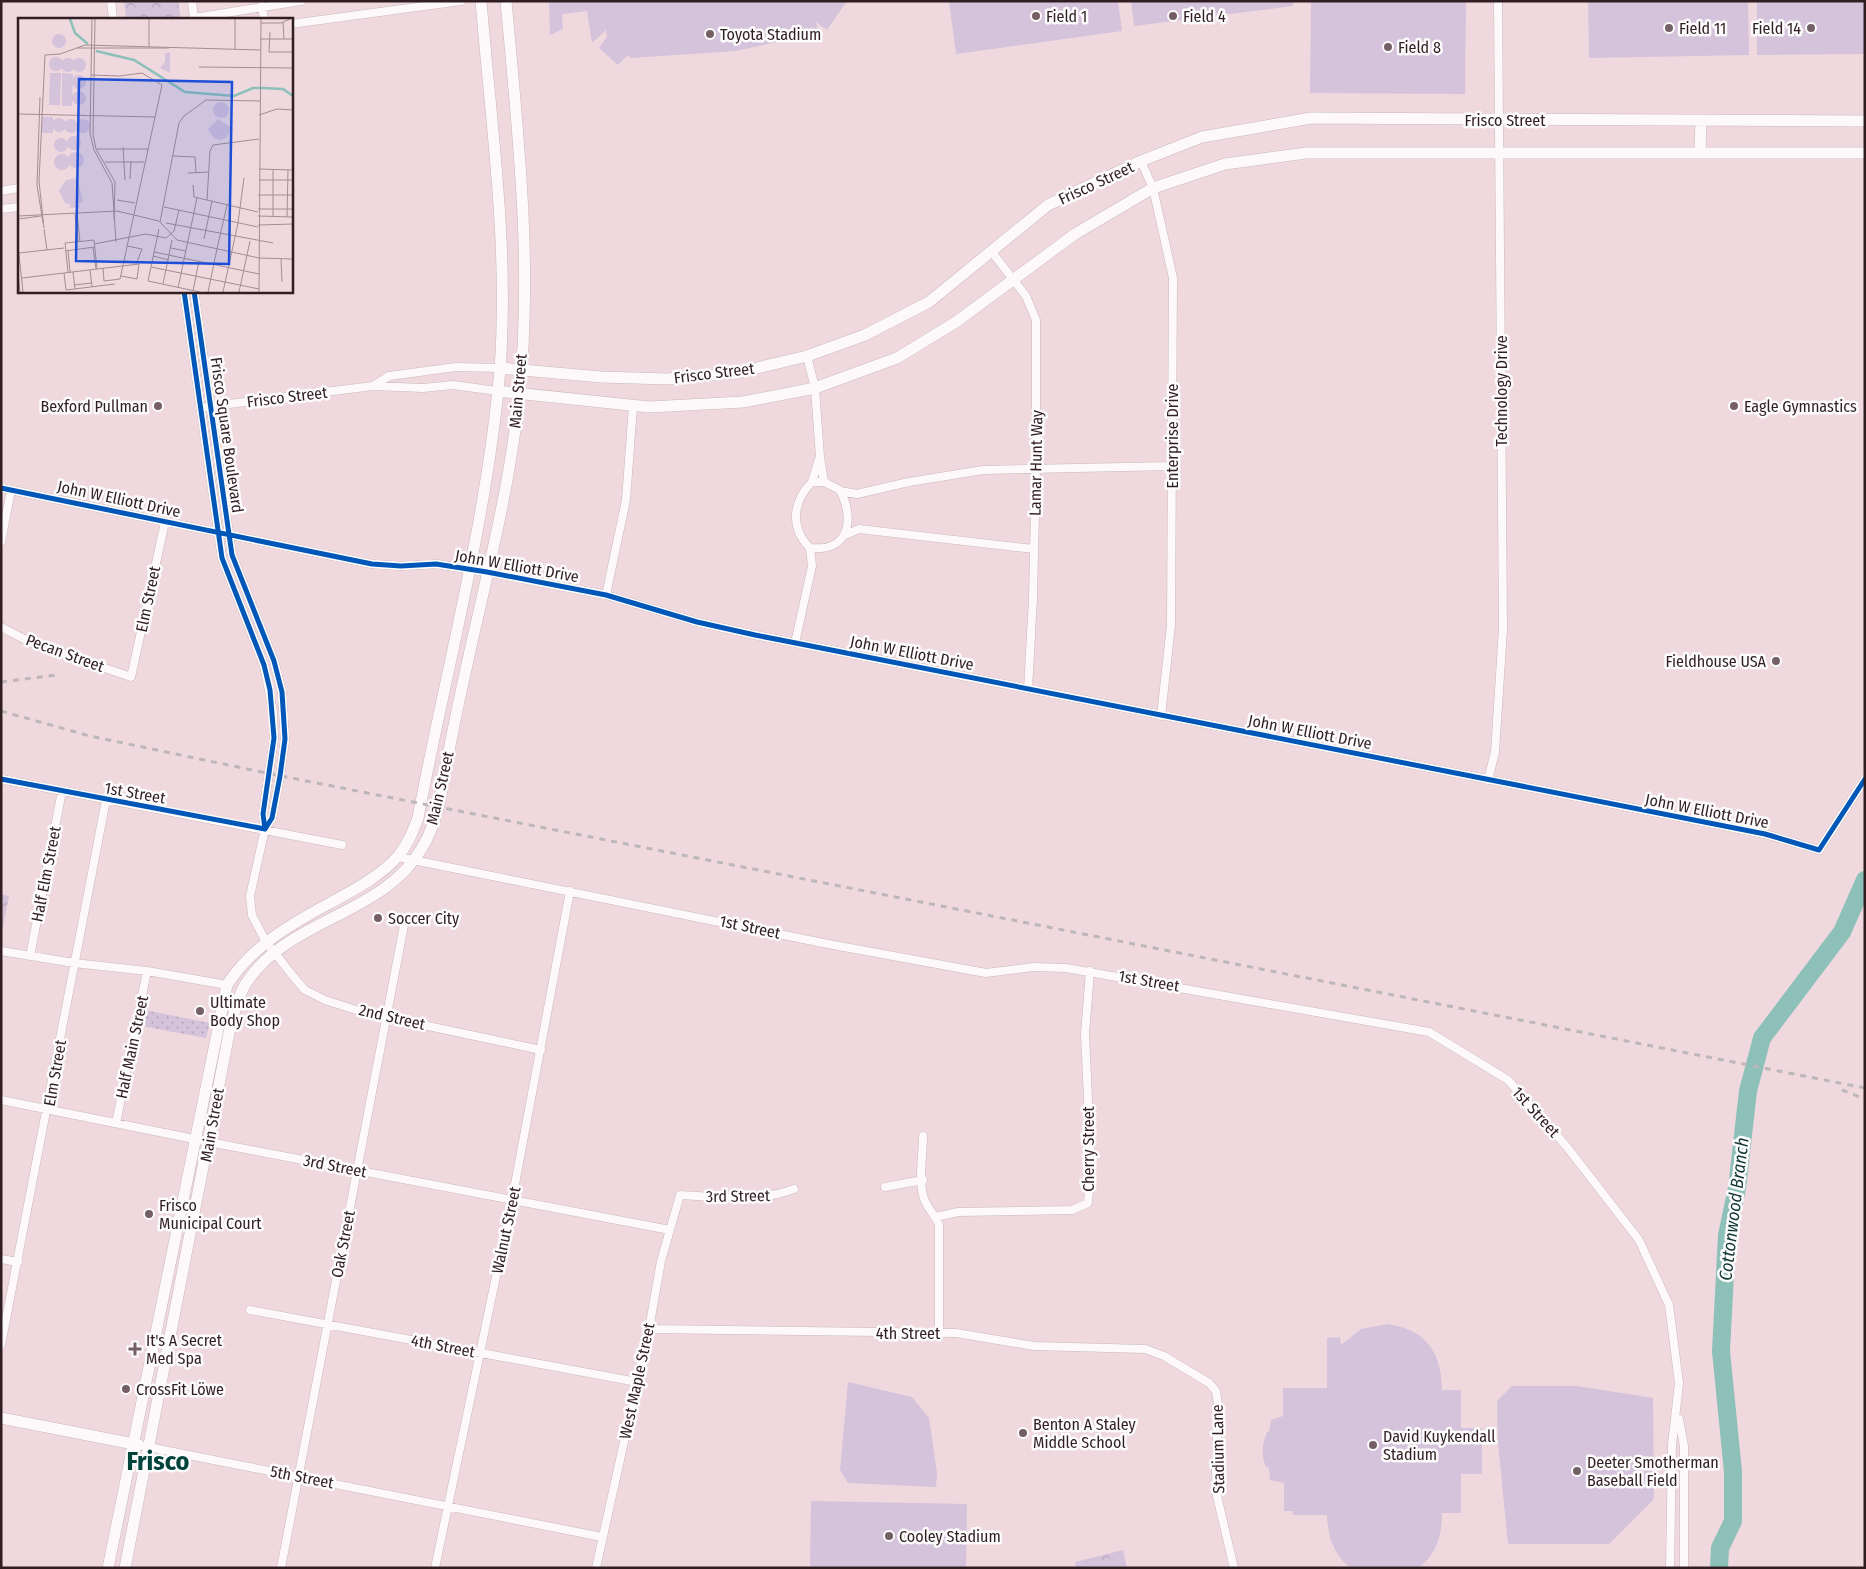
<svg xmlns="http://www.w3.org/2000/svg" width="1866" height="1569" viewBox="0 0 1866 1569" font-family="'Fira Sans Condensed',sans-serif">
<defs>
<pattern id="grass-dots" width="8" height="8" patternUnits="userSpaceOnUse" patternTransform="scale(1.25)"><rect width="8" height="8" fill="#d5c2db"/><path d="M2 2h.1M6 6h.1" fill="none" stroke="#b7a6bc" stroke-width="1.8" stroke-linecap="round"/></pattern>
<pattern id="park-crowns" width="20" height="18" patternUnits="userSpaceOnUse" patternTransform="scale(1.25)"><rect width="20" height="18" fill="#d5c2db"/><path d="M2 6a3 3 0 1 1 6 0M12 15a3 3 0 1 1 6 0" fill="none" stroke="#b7a6bc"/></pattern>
</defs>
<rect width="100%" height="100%" fill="#efd9de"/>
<path fill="url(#grass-dots)" d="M145,1010L210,1023L206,1038L142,1026Z"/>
<path fill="url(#park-crowns)" d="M124,1H178L181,19H126Z
M1,894L9,896L1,937Z
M1123,1550L1127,1568H1076L1075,1562Z"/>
<path fill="#d5c2db" d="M549,1H847L827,30L816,22L818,33L736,51L631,58L628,55L618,65L599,48L607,37L606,30L592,43L587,11L562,14L563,29L550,35Z
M949,1H1118L1122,31L956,54Z
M1131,1H1293V6L1134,26Z
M1311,1H1466L1465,94L1310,93Z
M1588,1H1748L1749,55L1589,58Z
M1757,1H1865V54L1757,55Z
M1387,1324C1426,1329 1442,1353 1442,1390H1461V1428H1482V1474H1461V1513H1442C1442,1536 1437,1552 1420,1567L1350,1568C1333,1553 1328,1537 1327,1515H1293V1511H1284V1483L1270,1480L1269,1468L1266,1467C1261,1455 1262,1444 1267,1432H1269L1271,1420L1283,1416V1388H1327V1338L1340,1337L1341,1345L1361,1329Z
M848,1382L912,1397L929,1418L937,1473L936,1487L848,1483L840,1470Z
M1512,1386H1577L1653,1398L1654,1499L1609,1544H1508L1498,1443L1497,1401Z
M811,1501L967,1504L966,1568H810Z
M1116,1557L1119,1568H1084V1565Z"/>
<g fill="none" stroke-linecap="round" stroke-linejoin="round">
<path stroke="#8ec0ba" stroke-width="18" d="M1719,1568L1720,1548L1733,1521V1472L1721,1351L1727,1235L1737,1188L1748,1091L1762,1038L1842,932L1865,880"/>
<g stroke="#cbb8bc" stroke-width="9">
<path id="street" d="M111,1L113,19
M192,1L194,19
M262,6L264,19
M194,18L301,1
M291,24L461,1
M1141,161L1153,188L1173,278L1171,625L1161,716
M1,191L19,188
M1,209L19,207
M991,251L1026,296L1036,320V468L1033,598L1028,689
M184,291L222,558L264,665L273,712L274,738L263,814L265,829L250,896L252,915L266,942L297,981L305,990L325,1000L362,1012L541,1050
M194,291L232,555L274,661L282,692L285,739L280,776L272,818L265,829
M807,356L815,388L820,457L824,482
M373,386L389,376L456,367L500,368
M205,407L373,386L423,388L453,385L497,391
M812,482H824L840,490C855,521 849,552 810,548C790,528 792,502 812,482Z
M812,482L819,459
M1,488L372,564L401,566L436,564L487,572L606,595L697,622L755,635L1765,834L1819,850L1865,779
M840,491L857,494L909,482L983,470L1172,466
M845,535L859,529L1034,549
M1,542L11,490
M606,595L626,500L633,406
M1,627L32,643L131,677L165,522
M795,643L812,566L810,548
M1,779L342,845
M1488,780L1495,752L1503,629L1498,1
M398,857L828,944L986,973L1033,967L1066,968L1429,1032L1508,1080L1567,1147L1639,1240L1669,1305L1679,1383L1672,1445L1670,1568
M1,951L74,963L147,971L227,985
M30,956L62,791
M1,1100L209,1142L670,1230
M116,1123L147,971
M923,1136C923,1155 918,1180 924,1199C928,1209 935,1215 939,1225V1333
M885,1187L923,1180
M936,1217L958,1212L1072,1210L1088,1203L1091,1163L1085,1034L1090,971
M1,1259L18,1262
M250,1310L637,1382
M649,1329L956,1333L1034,1346L1145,1349L1164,1356L1209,1383L1216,1391L1218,1404L1216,1472L1217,1496L1234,1568
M1,1345L106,800
M1679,1419L1684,1446V1568
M148,1447L602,1537
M281,1568L405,920
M435,1568L512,1200L570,891
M596,1568L649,1329L661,1261L680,1195C719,1197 757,1203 794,1189"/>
</g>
<g stroke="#cbb8bc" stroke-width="12">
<path id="secondary" d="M1700,152L1701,120
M500,368L601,377L667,379L736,373L807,356L865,335L929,302L1048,205L1141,161L1202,137L1311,118L1865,121
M497,391L649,407L743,402L815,388L897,358L956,322L1075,234L1153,188L1225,164L1306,153H1865
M1,1418L139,1445
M108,1568L227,985C251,947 291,924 330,903C354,890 381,876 399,855C408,844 413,831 418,818C446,669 487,521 500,369C509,247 491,123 481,1
M125,1568L230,1028C234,1014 237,998 245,985C285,919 383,916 422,848C438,821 442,791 447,761C452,735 457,709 463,683C483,589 509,494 519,398C533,266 518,133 506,1"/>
</g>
<use href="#street" stroke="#fdf9fa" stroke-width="8"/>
<use href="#secondary" stroke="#fdf9fa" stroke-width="11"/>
<path stroke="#bdb7b9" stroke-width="3" stroke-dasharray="6 6" stroke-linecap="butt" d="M1,682L56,675
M1,711L90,736L271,774L1865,1088
M1842,1090L1865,1099"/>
<g stroke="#fcfcfc" stroke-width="8">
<path id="cycleway" d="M184,291L222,558L264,665L270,690L274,738L263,814L265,829
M194,291L232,555L274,661L282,692L285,739L280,776L272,818L265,829
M1,488L372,564L401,566L436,564L487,572L606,595L697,622L755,635L1765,834L1819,850L1865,779
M1,779L265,829"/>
</g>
<use href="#cycleway" stroke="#0057b8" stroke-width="5"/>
</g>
<g fill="#745f64" stroke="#fcfcfc" stroke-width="2">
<circle cx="1036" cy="16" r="5"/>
<circle cx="1173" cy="16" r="5"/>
<circle cx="1669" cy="28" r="5"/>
<circle cx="1811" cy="28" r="5"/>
<circle cx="710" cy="34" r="5"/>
<circle cx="1388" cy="47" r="5"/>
<circle cx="158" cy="406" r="5"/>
<circle cx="1734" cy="406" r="5"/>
<circle cx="1776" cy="661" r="5"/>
<circle cx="378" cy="918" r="5"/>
<circle cx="200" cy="1011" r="5"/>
<circle cx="149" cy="1214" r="5"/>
<path d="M132.5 1341.5h5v5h5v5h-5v5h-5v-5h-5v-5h5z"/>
<circle cx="126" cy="1389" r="5"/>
<circle cx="1023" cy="1433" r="5"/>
<circle cx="1373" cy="1445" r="5"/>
<circle cx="1577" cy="1471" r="5"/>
<circle cx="889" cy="1536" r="5"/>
</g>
<g text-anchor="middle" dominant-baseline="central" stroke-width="5" stroke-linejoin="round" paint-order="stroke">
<g font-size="16" fill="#311e23" stroke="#fcfcfc" text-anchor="start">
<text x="1046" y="16">Field 1</text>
<text x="1183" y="16">Field 4</text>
<text x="1679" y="28">Field 11</text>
<text x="1801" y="28" text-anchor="end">Field 14</text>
<text x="720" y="34">Toyota Stadium</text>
<text x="1398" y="47">Field 8</text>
<text x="148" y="406" text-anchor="end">Bexford Pullman</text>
<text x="1744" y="406">Eagle Gymnastics</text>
<text x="1766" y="661" text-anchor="end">Fieldhouse USA</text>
<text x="388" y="918">Soccer City</text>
<text x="210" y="1002">Ultimate<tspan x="210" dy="18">Body Shop</tspan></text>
<text x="159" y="1205">Frisco<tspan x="159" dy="18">Municipal Court</tspan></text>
<text x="146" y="1340">It's A Secret<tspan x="146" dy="18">Med Spa</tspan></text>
<text x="136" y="1389">CrossFit Löwe</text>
<text x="1033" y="1424">Benton A Staley<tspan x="1033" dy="18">Middle School</tspan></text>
<text x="1383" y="1436">David Kuykendall<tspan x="1383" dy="18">Stadium</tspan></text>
<text x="1587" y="1462">Deeter Smotherman<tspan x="1587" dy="18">Baseball Field</tspan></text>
<text x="899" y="1536">Cooley Stadium</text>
</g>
<g font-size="16" fill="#311e23" stroke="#fcfcfc">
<text x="1505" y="120">Frisco Street</text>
<text transform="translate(1096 183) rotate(-25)">Frisco Street</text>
<text transform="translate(714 373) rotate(-7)">Frisco Street</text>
<text transform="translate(518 391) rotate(-85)">Main Street</text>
<text transform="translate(1501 391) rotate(-90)">Technology Drive</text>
<text transform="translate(287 397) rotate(-7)">Frisco Street</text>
<text transform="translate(227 435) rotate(82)">Frisco Square Boulevard</text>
<text transform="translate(1172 436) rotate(-90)">Enterprise Drive</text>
<text transform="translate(1036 463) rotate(-89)">Lamar Hunt Way</text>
<text transform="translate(119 499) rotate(12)">John W Elliott Drive</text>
<text transform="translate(517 566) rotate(10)">John W Elliott Drive</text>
<text transform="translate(148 599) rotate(-78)">Elm Street</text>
<text transform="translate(65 653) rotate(20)">Pecan Street</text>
<text transform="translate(912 653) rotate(11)">John W Elliott Drive</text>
<text transform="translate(1310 732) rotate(11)">John W Elliott Drive</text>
<text transform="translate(440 788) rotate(-77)">Main Street</text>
<text transform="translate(135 793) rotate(10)">1st Street</text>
<text transform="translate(1707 811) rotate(11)">John W Elliott Drive</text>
<text transform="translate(46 874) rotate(-79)">Half Elm Street</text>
<text transform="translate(750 927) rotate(12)">1st Street</text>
<text transform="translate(1149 981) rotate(10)">1st Street</text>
<text transform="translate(392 1017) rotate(13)">2nd Street</text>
<text transform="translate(132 1047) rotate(-78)">Half Main Street</text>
<text transform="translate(55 1073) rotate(-80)">Elm Street</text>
<text transform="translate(1536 1112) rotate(48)">1st Street</text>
<text transform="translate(212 1125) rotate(-80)">Main Street</text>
<text transform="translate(1088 1149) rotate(-90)">Cherry Street</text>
<text transform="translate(335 1166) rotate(11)">3rd Street</text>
<text transform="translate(738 1196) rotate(-1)">3rd Street</text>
<text transform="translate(506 1230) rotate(-78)">Walnut Street</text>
<text transform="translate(343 1244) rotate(-79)">Oak Street</text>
<text x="908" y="1333">4th Street</text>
<text transform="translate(443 1346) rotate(11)">4th Street</text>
<text transform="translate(637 1381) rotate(-78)">West Maple Street</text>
<text transform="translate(1218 1449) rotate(-91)">Stadium Lane</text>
<text transform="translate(302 1477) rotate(11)">5th Street</text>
</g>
<g font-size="18" font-style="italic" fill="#103732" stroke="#fcfcfc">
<text transform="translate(1734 1209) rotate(-83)">Cottonwood Branch</text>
</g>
<g font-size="26" font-weight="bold" fill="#02433c" stroke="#fcfcfc">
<text x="158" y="1461">Frisco</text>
</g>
</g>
<g transform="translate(18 18)">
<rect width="275" height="275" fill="#efd9de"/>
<path d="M34 23a7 7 0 1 1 14 0a7 7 0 1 1-14 0ZM147,35H152V55L142,50L147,44ZM31 46a7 7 0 1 1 14 0a7 7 0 1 1-14 0ZM43 47a7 7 0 1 1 14 0a7 7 0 1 1-14 0ZM54 47a7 7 0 1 1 14 0a7 7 0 1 1-14 0ZM32,55H43L42,87H31ZM44,55L55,56L54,88H44ZM54 64a7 7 0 1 1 14 0a7 7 0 1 1-14 0ZM54 80a7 7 0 1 1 14 0a7 7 0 1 1-14 0ZM195 92a8 8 0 1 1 16 0a8 8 0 1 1-16 0ZM24,99H35V115H24ZM34 107a7 7 0 1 1 14 0a7 7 0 1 1-14 0ZM46 108a7 7 0 1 1 14 0a7 7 0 1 1-14 0ZM200,101L214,110L208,120L202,122L196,120L190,111ZM58 108a7 7 0 1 1 14 0a7 7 0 1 1-14 0ZM49 125a7 7 0 1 1 14 0a7 7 0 1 1-14 0ZM36 127a7 7 0 1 1 14 0a7 7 0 1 1-14 0ZM50 142a8 8 0 1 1 16 0a8 8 0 1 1-16 0ZM36 144a8 8 0 1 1 16 0a8 8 0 1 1-16 0ZM59,160L65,183L60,186L62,189L51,190L53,187L47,185L41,173L48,162Z" fill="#d5c2db"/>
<path fill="none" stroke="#8ec0ba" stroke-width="2.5" d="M52,1L57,15L70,26M78,33L116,42L167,74L216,78L235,70H245L265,71L275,78"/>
<path fill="none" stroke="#a38e93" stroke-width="1" d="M74,1L72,115L76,132L94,165L98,224M77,1L75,116L78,131L97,164L96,201M265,4L266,21M243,5H263L272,1M252,14L251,34H275M242,21H275M131,29V1M59,30H151M217,31V1M0,38V1M181,49L275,50M73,57L102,58L124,55L144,67L102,261L86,263L85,250M22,79L19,167L25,205M0,96L137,99M241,97L259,91L275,92M105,129L107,162M79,131H130M155,138L177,139L178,154M87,144H126M241,151L275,152M170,155L190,154M112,161L113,143M241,162H275M175,167L176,179L240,194M240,177H275M99,182L117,185M189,182L192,133L195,127L241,121M146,189L240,209M240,191H275M59,195L62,224M57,196L60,224M0,198L99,193L141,203L159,222L241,240L275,241M240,198L275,199M255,198V152M269,199L270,152M0,201L23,198M142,204L161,105L166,98L188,82L242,83M148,205L255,225M240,207L275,206M26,210L21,163L27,37L42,36L67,27L242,32M26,211L29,232M141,211L130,263L182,274M186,221L194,183M76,226L128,216L148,220L156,213L161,192M0,228L5,274M75,230L78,251M153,230L168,233M199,231L209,187M47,233L77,229M50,233L52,254M136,234L241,256M1,235L46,230M135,238L151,242M263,241L264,264M106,243L119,244L124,231L109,228M133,249L241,271M72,252L74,269M50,254L47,225L76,222L79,251M55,254L57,271M46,255L48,272L97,266M0,256L2,274M4,260L121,246L119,261L103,258M145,266L154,222M56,267L74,265M160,270L179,180M175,273L181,243M190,274L199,231M205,274L220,205L226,160M221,274L232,223M241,274L243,1"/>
<path fill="#1d4ed8" fill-opacity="0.15" stroke="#1d4ed8" stroke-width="2.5" d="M61,61L214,64L211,246L58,243Z"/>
<rect width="275" height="275" fill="none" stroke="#311e23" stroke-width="2.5"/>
</g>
<rect width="1866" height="1569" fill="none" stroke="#311e23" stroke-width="5"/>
</svg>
